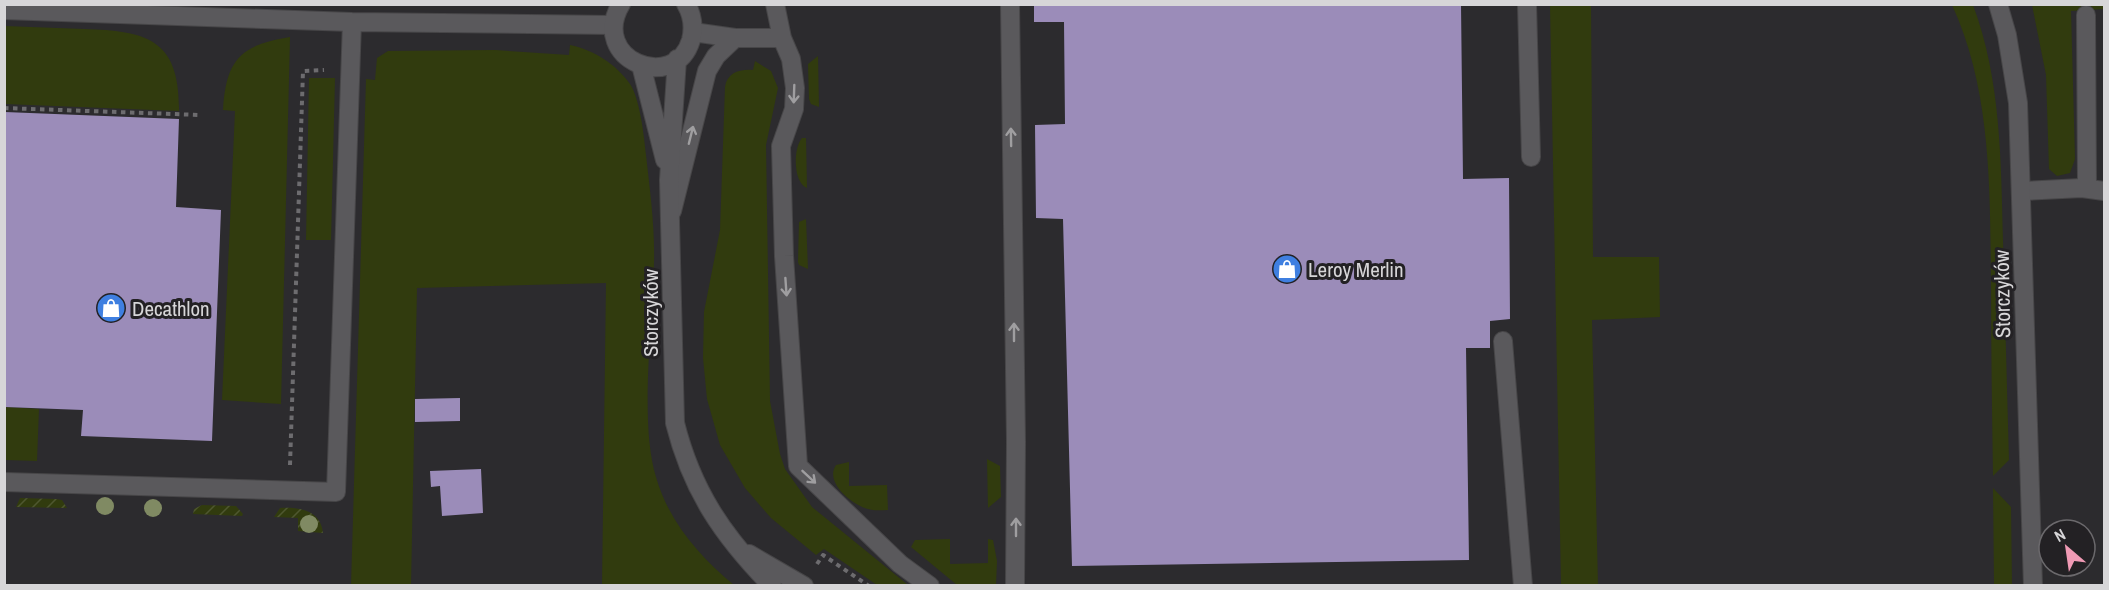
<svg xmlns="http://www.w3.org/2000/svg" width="2109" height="590" viewBox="0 0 2109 590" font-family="'Archivo Narrow',sans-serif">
<defs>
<pattern id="garden-furrows" width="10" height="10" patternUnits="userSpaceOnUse" patternTransform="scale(1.5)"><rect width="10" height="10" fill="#313b0e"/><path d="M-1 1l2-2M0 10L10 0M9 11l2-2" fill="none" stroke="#4e5730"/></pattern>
</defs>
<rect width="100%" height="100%" fill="#2c2b2e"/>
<path fill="#313b0e" d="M1550,5H1591L1593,257H1659L1660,317L1592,320L1598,585H1561Z
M1952,5H1973C2001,79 2001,162 2003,240C2005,313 2007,387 2009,460L1993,476C1992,410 1991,345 1991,279C1990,187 1991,89 1952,5Z
M2032,5H2104V9L2071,11L2075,159L2070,173L2057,176L2049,169L2046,75Z
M5,26C31,27 57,28 84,29C147,31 180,39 179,111L5,104Z
M290,37L281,404L222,400L235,111L223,110C226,60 240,45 290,37Z
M570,45C594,50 616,64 630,84C640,99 644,136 646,155C650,191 655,227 654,263C653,324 639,421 656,477C669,522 699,556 734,585H602L606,283L417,288L411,585H351L366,79L375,80L377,58L388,51L495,50L569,55Z
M818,56L819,107L811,104L809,99L808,64Z
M755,61L771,71L778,88L766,145L770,401L780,454L785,469L812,507L908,585H877L824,549L816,555L771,518L745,488L720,445L707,399L703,358L704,312L720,230L725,87C727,73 739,69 753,70Z
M309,78H335L331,240H306Z
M802,138H806L807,188C793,183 793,148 802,138Z
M806,219L808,269L799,265L798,262L799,222Z
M5,407L39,409L37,461L5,460Z
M987,459L1000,466L1001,497L988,508Z
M849,462V486L887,485L888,510C881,510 874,511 868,509C852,505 824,482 836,465Z
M1993,488L2011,507L2012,585H1994Z
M950,539V564L988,563V539L993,540L997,561L996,585H957L911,547L915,540Z"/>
<path fill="url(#garden-furrows)" d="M20,498L56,499L62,500L67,508L16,507Z
M202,505L236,506L243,514L242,516L193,514L194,509Z
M280,508C299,507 321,510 323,533L298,531V518L274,517Z"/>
<path fill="#9b8cb9" d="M1034,4H1461L1463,179L1509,178L1510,319L1490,321V348H1466L1469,560L1072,566L1063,219L1036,218L1035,125L1065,124L1064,22H1034Z
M5,112L179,119L176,207L221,210L212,441L81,436L83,410L5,407Z
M460,398V421L415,422V399Z
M481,469L483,513L442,516L440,486L431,487L430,471Z"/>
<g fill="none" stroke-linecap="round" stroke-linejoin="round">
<g stroke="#474648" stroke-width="20">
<path id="lane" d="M775,4L782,38L791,59L795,88L794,109L781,146L784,256L798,466L900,564L930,586
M1010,4L1016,442L1015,586
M1527,4L1531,157
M4,10L352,22L613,25
M2086,15L2087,188
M693,32L735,38H782
M2022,191L2082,188L2104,191
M672,211L707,71L716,56L735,38
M1503,341L1523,586
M4,482L336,492L352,22"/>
</g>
<g stroke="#474648" stroke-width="20">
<path id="street" d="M621,4C588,60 675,94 691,40C694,28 693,16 686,4
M1998,4L2007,35L2018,103L2033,586
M677,59L669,180L675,423C692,491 723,536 772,586
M641,65L665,160
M749,554L804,586"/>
</g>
<path stroke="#6d6c6f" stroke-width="4" stroke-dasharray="4.5 4.5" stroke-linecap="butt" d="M4,108L200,115
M290,465L303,71L324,70
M817,564L823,555L869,586"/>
<use href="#lane" stroke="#5a595c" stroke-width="18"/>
<use href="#street" stroke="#5a595c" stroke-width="18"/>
</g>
<g fill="#808a63">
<circle cx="105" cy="506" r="9"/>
<circle cx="153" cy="508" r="9"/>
<circle cx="309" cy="524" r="9"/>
</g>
<defs><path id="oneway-shaft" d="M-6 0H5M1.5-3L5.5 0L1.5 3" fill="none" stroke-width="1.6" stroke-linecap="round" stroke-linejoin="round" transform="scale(1.5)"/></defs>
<g stroke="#9f9ea0">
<use href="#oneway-shaft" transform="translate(794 94) rotate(92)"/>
<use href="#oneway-shaft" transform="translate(691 135) rotate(-76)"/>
<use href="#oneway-shaft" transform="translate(1011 137) rotate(-91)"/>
<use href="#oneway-shaft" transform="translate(786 287) rotate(86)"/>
<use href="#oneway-shaft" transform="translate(1014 332) rotate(-90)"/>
<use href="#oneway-shaft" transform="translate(809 477) rotate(43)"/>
<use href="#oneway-shaft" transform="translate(1016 527) rotate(-90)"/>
</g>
<defs>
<g id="shop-disc" transform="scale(1.5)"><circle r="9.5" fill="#3f7fe0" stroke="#232124"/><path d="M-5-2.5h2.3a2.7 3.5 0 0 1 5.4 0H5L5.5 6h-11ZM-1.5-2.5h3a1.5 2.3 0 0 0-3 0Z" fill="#fff"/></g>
</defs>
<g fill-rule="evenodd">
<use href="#shop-disc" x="1287" y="269"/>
<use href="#shop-disc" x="111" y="308"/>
</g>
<g text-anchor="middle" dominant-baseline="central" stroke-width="6" stroke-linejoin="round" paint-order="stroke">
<g font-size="21" fill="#d7d6d8" stroke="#232124" text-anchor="start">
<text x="1308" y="269">Leroy Merlin</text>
<text x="132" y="308">Decathlon</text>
</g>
<g font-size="21" fill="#d7d6d8" stroke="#232124">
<text transform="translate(2002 294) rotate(-91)">Storczyków</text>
<text transform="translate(650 313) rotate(-90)">Storczyków</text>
</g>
</g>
<rect width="2109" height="590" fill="none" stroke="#d7d6d8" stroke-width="12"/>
<g transform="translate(2067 548) rotate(331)"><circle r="28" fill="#232124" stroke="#6b696c" stroke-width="1.5"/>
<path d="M0-4.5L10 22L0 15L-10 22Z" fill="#f09ab5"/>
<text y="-9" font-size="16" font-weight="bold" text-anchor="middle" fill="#d7d6d8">N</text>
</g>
</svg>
